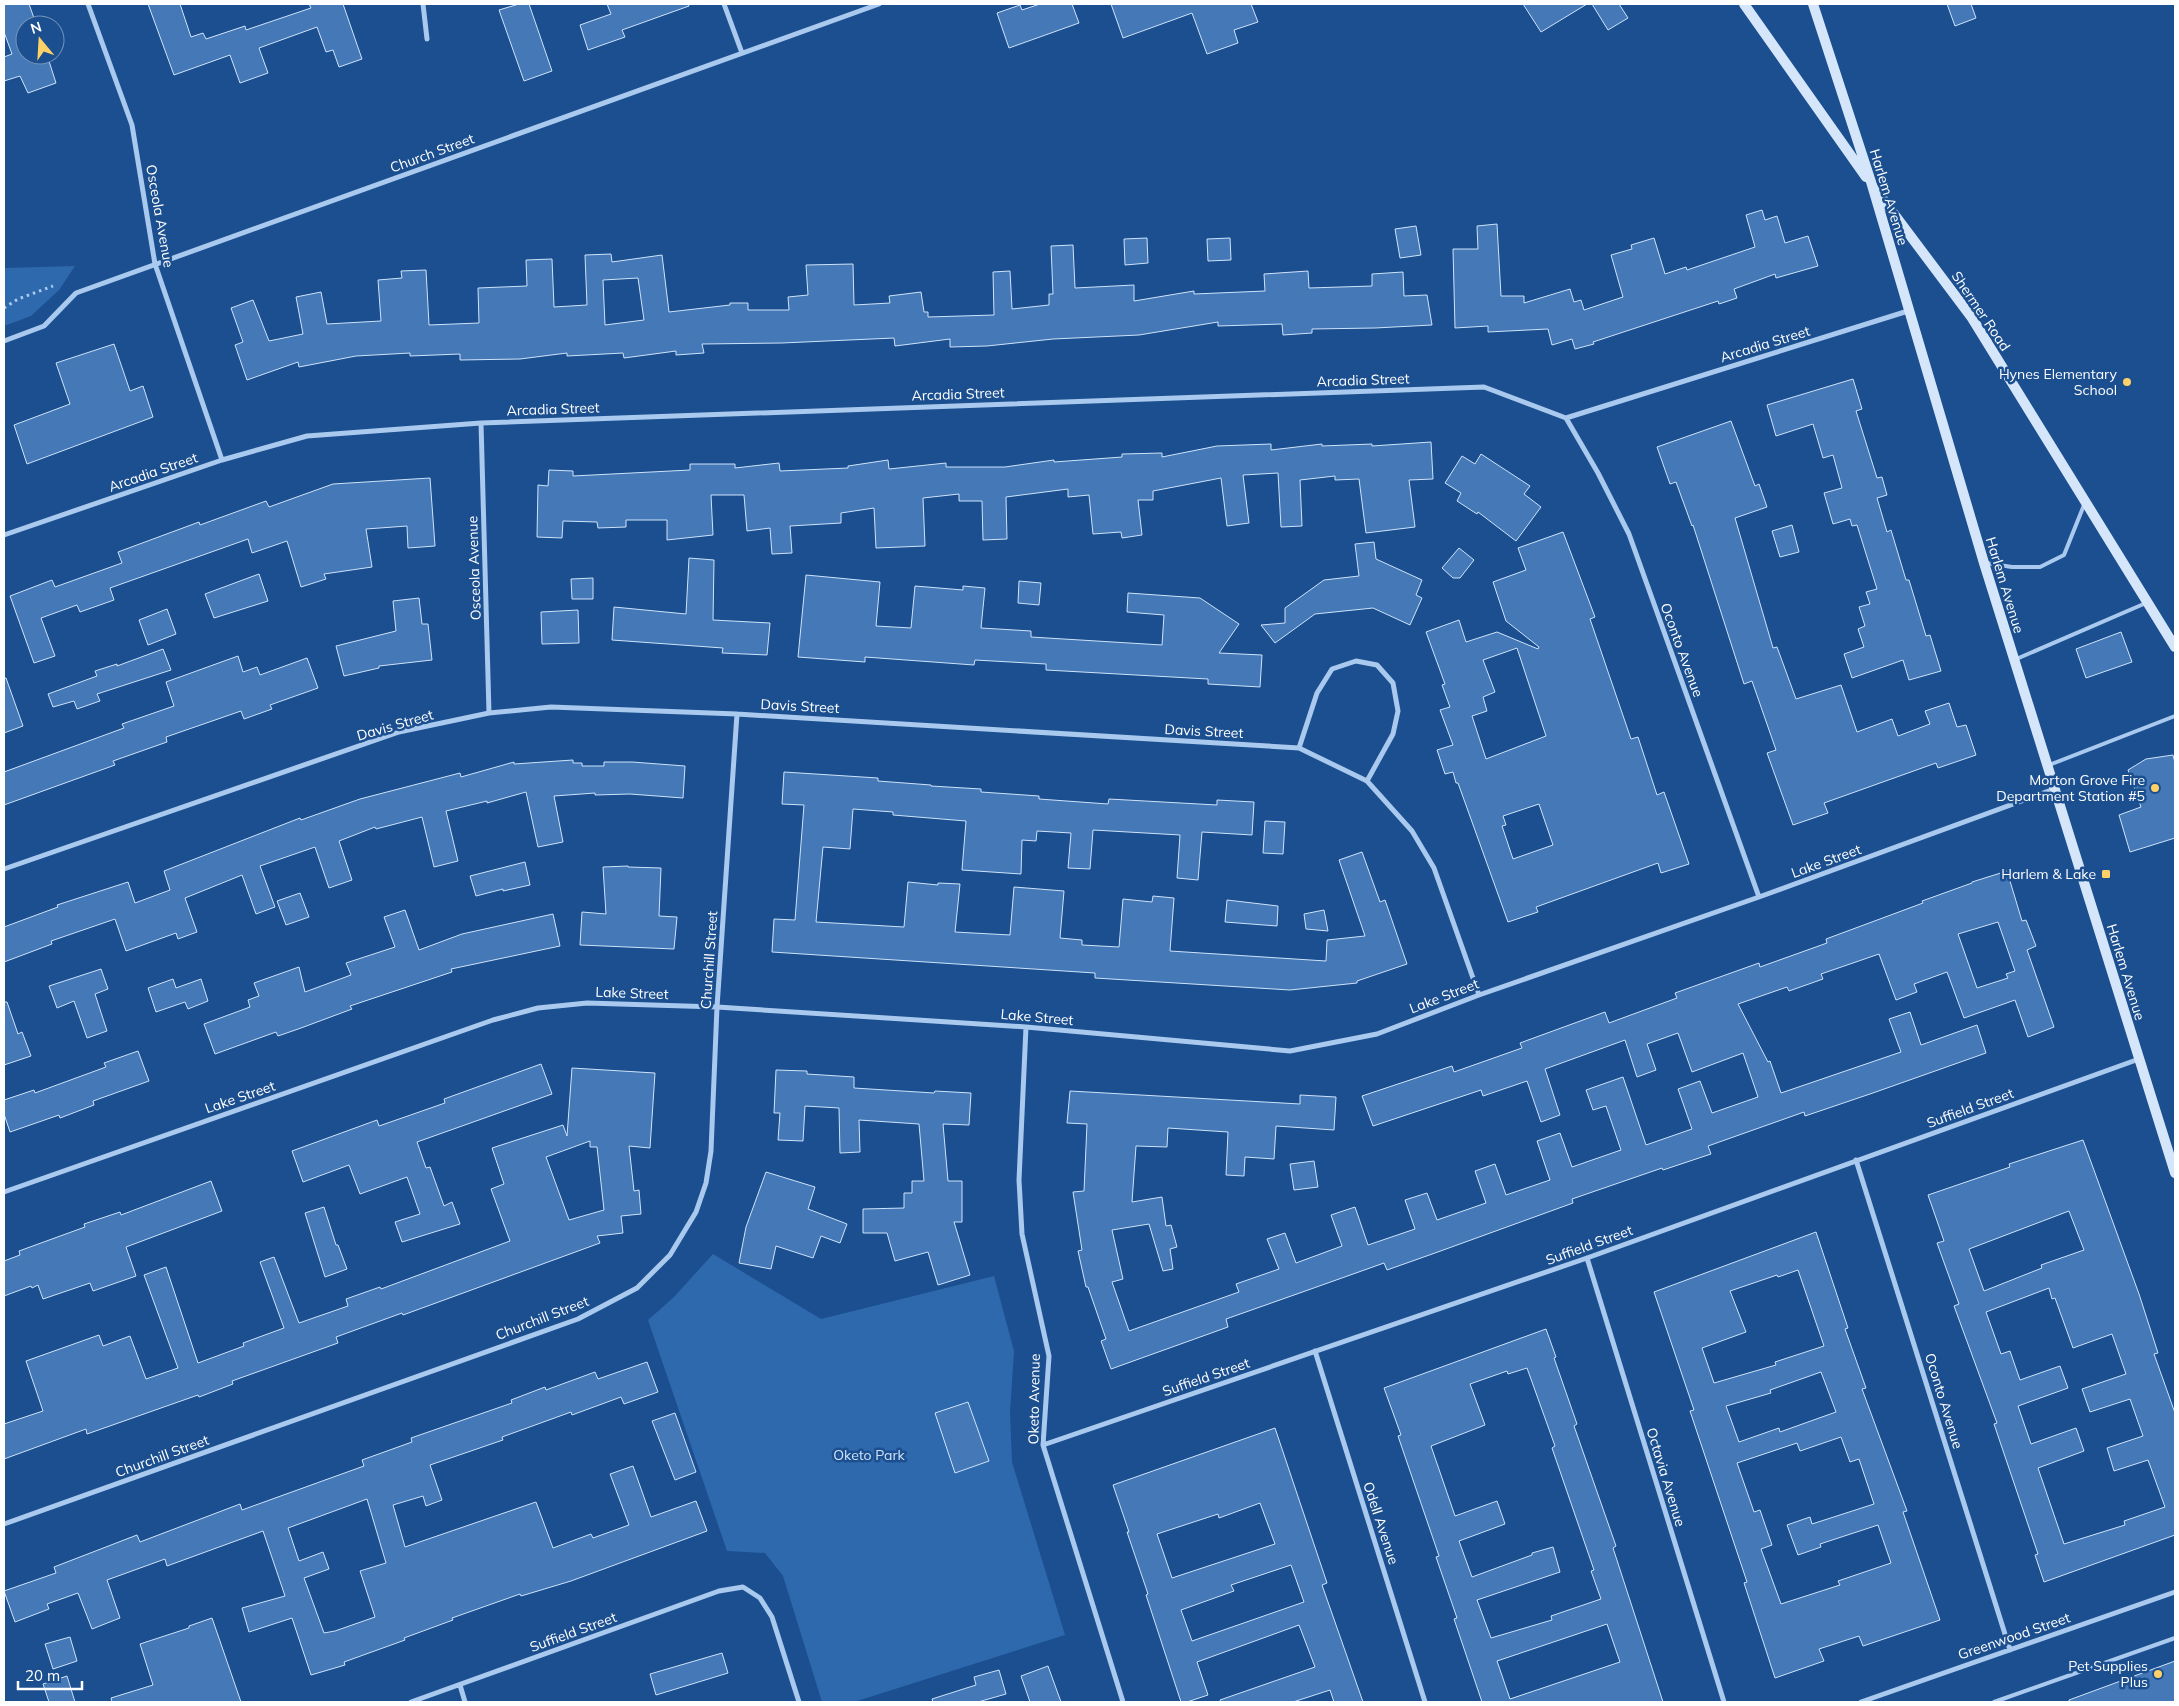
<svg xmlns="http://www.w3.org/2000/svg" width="2179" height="1706" viewBox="0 0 2179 1706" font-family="Mulish,sans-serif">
<rect width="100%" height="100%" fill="#1b4f8f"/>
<path fill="#2e69ad" d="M75,266L59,290L31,316L4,326V268Z
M713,1254L821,1319L994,1276L1014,1351L1010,1413L1012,1462L1065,1635L854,1702H822L783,1576L765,1553L727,1551L648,1320L674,1297Z"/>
<path fill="#4478b7" stroke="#cfe3fa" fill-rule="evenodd" d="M4,4H29L35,21L25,24V55H47L56,83L28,93L20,76L4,81V57L12,54L4,32Z
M148,4H180L191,37L203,33L206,39L245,26L246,30L311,8L309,4H343L362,59L339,67L333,50L326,52L317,27L259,48L268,73L240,83L230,55L174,75Z
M519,4H529L552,71L524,81L499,10Z
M607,4H688L689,6L622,30L625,37L588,50L580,25L611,14Z
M1040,4H1072L1079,23L1009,48L997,13L1020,5L1022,10Z
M1111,4H1251L1258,22L1234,30L1238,43L1207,54L1192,13L1123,38Z
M1523,4H1587L1541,32Z
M1592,4H1619L1628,18L1608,30Z
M1947,4H1971L1976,18L1955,26Z
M1762,210L1765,220L1777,216L1785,243L1808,236L1818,266L1776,278L1775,274L1734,289L1737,298L1719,304L1718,301L1593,342L1594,344L1575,349L1572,339L1552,345L1548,329L1488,332V326L1455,328L1453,249H1478L1477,226L1497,224L1501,296H1524V303L1570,289L1574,302L1581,300L1584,310L1623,297L1611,255L1632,249L1631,245L1654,238L1665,274L1686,267L1687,270L1755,247L1746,215Z
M1416,226L1421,255L1400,258L1395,229Z
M1147,238L1148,263L1125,265L1124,239Z
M1230,238L1231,260L1208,261L1207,239Z
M1073,245L1075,288L1134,285V301L1194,291V294L1265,291L1264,274L1308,271L1309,288L1372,286V274L1403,272L1404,296L1427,295L1432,325L1375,328L1312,329V333L1283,335L1282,324L1218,326V322L1139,335L1053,339L987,346L950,347V339L895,346L894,338L782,343L702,344L704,353L676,355V351L624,358L623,353L567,356V353L520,359L460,360V354L410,356V353L356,356L299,367L298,362L247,380L235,345L243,342L231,308L253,300L269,341L303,334L296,297L321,292L327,324L381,321L378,280L402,278L401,271L426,270L429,325L479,323L478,288L527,286L526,260L552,259L554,307L587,305L585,255L611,254L612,262L662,255L669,312L730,305V303H748V310H789L788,297L808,295L806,265L853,264L854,305L890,303L889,296L921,292L924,312H928V317L994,315L993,272L1010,271L1012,309L1049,305V294H1053L1051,246ZM638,278L644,320L605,325L603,280Z
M114,344L130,391L143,386L153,417L27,464L14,425L70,404L56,363Z
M1853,379L1862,409L1856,411L1877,478L1882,477L1887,495L1877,498L1887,532L1891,530L1906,580H1909L1926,636L1930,635L1941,671L1909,680L1903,660L1852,678L1844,654L1864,647L1858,629L1865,626L1859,607L1870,604L1866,592L1877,589L1857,525L1852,526L1850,519L1833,524L1824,493L1842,488L1833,455L1823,458L1813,424L1776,436L1767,405Z
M1731,421L1755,486L1759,484L1767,507L1735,518L1773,648L1777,647L1796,699L1841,685L1857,732L1892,719L1898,736L1930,724L1925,711L1949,703L1957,727L1966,725L1976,755L1938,768L1936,763L1824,803L1828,813L1793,825L1767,753L1776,750L1752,681L1744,684L1693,525L1692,526L1676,482L1670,484L1657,447Z
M1431,442L1433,479L1409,480L1415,527L1366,533L1359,479L1335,480V476L1300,480L1302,526L1281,527L1278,473L1243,475L1249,523L1227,526L1221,478L1153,491V500H1138L1142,535L1122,538L1121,532L1093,534L1089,495L1068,497V489L1006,497L1007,539L983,540L982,501H959V494L923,498L925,546L876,548L874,508L841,513V523L790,526L792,553L772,554L770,528L747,531L744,495H711L713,535L667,540V520H626V527L598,528L597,522L563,521L562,538L537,537L538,485L548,486L549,470L573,471V476L690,470V464H735V468L779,463L780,471L848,468V466L888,460L889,469L946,463V467H1005L1054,460V462L1122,457V454L1162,453V457L1217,446L1271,444V450L1322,444V446L1372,444V446Z
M1481,454L1530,486L1524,494L1541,507L1516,541L1478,512L1477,514L1457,501L1461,493L1445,483L1462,456L1475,464Z
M430,478L435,546L408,548L407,526L366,529L372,567L324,574L326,579L301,587L287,541L252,553L248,539L110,588L114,600L80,612L77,605L41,618L55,656L34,663L10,596L52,580L55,587L122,563L118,552L199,522L200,525L266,501L269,507L333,484Z
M1792,525L1799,552L1780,557L1772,531Z
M1563,532L1595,617L1590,619L1631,739L1638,737L1657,795L1664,792L1689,864L1661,873L1658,863L1536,907L1538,912L1508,922L1458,783H1456L1453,772L1445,774L1437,750L1453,745L1440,710L1450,707L1442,685L1445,684L1426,632L1459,620L1466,642L1497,632L1538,649L1539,647L1506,621L1493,582L1526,570L1518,548ZM1517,648L1546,736L1486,759L1472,716L1487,711L1483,697L1495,692L1483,660ZM1539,804L1553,845L1513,859L1502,826L1506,825L1503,816Z
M1374,542L1376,559L1422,580L1416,595L1422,598L1410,625L1373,608L1315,614L1275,643L1261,625L1285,623V608L1324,580L1359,576L1355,544Z
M1459,548L1474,560L1460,578H1453L1442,568Z
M689,558L714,560L713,620L770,623L767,655L722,653L723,648L612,640L614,607L686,614Z
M259,574L268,601L214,618L205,594Z
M806,575L880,582L876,626L911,628L915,586L963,590V586L985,588L981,628L1031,631V637L1162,645L1164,615L1127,612L1128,593L1200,598L1239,624L1219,653L1262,655L1260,687L1208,684V679L1046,670V664L975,660L974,665L865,657V662L798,657Z
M593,578V599H572L571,579Z
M1019,581L1041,583L1039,605L1018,603Z
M419,598L422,624H428L432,660L379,666V668L344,676L336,646L396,631L393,601Z
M167,609L176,634L148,645L139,620Z
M578,610L579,643L542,644L541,612Z
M2121,632L2132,662L2086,678L2076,649Z
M163,649L171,670L97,694L100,701L77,709L74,701L53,707L48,694L97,676L95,671L117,664V666Z
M238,656L243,672L257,667L260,675L307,658L318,688L270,705L272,709L244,719L241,711L166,737L167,742L113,761L115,765L4,805V772L124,728L122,724L174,706L166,682Z
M4,678H6L23,726L4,733Z
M2173,755L2175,763V838L2130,852L2119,815L2141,807L2128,770L2146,759Z
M573,760V763H582V766H604V762H632L685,766L683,798L630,794L595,795V793L554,796L563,842L538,847L526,792L487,803V801L446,811L458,861L434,867L422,817L376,829L375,827L339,841L352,880L329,888L315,847L260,866L275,907L256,914L242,875L185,898L197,932L178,939L176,933L126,951L115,919L51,941L52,944L4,962V927L58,907L57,905L128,882L135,903L170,890L164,871L300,818L301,820L360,799L460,773L461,777L514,762V764Z
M784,772L878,778V781L931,785V786L981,789V792L1039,796V799L1108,804L1109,799L1217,805V800L1254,802L1252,835L1202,832L1198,880L1177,878L1180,835L1093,830L1090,869L1068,868L1071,833L1037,831L1036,841L1022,840L1021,874L962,870L966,821L893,815V812L853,809L850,849L823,847L816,922L904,927L908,882L938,885V883L960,884L955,932L1010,935L1014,887L1064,891L1060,938L1082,940V945L1119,947L1123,899L1152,902L1153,896L1174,898L1170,951L1326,961L1327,940L1365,936L1339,860L1362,852L1380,902L1385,900L1407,964L1357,981V983L1290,990L1095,978V973L772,952L774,919L795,920L804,805L782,804Z
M1265,821L1285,822L1283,854L1263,853Z
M525,862L530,885L503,891V889L476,896L470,876Z
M628,866V867L661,868L659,916L677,917L674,949L580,945L582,912L606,914L603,867Z
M2007,871L2022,921L2026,920L2036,946L2027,950L2054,1027L2028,1037L2015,1000L1964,1018L1947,972L1914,984L1917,992L1896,1000L1879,954L1821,974L1823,979L1789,991L1787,987L1738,1004L1768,1062L1770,1061L1781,1093L1901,1052L1889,1019L1910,1012L1921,1045L1977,1025L1986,1053L1870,1094L1805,1116L1804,1112L1708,1146L1711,1154L1663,1170L1662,1168L1572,1199L1573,1203L1435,1253L1387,1270L1384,1263L1294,1295L1226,1319L1228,1327L1111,1369L1101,1341L1106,1339L1088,1287H1086L1078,1251L1082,1250L1073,1192L1084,1191L1087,1124L1067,1123L1070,1091L1300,1104V1095L1336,1097L1334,1130L1276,1126L1274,1159L1245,1157L1244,1176L1226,1175L1228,1132L1168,1128L1167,1147L1136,1146L1132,1202L1162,1197L1166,1226L1171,1225L1177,1247L1170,1249L1173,1269L1163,1271L1149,1224L1112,1230L1123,1279L1112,1282L1129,1331L1239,1292L1236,1284L1279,1269L1267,1239L1285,1233L1296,1263L1342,1246L1331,1215L1355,1207L1368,1245L1415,1229L1405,1200L1427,1193L1437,1220L1486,1203L1475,1171L1495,1164L1506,1195L1550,1180L1537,1141L1560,1133L1572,1167L1621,1150L1606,1106L1593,1110L1586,1090L1623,1077L1646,1145L1692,1129L1678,1089L1700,1081L1712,1113L1758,1097L1743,1053L1692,1072L1678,1033L1647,1044L1656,1070L1637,1077L1625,1040L1545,1069L1560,1115L1541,1122L1527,1081L1483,1096L1481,1090L1373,1126L1362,1096L1452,1066L1454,1072L1522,1048L1520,1043L1605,1012L1609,1023L1677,998L1675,993L1759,963L1760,967L1827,943L1826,939L1923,903L1922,901L1972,883V882ZM1998,922L2015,971L2006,974L2008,978L1977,988L1958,934Z
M300,893L309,917L286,925L277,901Z
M1227,900L1278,906L1277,926L1225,922Z
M405,910L419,950L462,934L553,914L560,946L451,969L452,972L350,1006L352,1009L301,1028L278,1036L276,1032L215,1054L204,1024L250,1007L248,1000L259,996L254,983L299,967L305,992L351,975L346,963L395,947L384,917Z
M1324,910L1328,931L1306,929L1304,914Z
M101,969L108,989L95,994L107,1031L87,1038L74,1001L57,1008L49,986Z
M173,979L176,988L201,979L208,1001L188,1009L185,1002L156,1012L148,988Z
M4,1002H7L18,1034L22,1032L31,1056L4,1065Z
M138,1051L149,1081L93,1101L94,1105L60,1118L59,1115L10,1132L4,1114V1100L34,1090L35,1093L106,1067L104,1063Z
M541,1064L552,1094L417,1142L426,1168L430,1167L444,1206L452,1202L460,1224L402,1242L395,1222L420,1214L407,1177L360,1194L349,1165L303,1182L292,1151L377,1120L379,1126L445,1103L444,1099Z
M572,1068L655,1073L650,1148L629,1146L634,1191L639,1190L641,1214L621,1216L623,1233L597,1236L600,1243L403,1315L402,1313L336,1337L338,1343L232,1381L233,1384L199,1397L198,1395L87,1434L86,1429L4,1459V1424L43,1411L26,1361L99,1335L103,1346L130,1336L146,1379L178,1368L144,1275L166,1267L198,1363L244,1346L243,1343L284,1328L260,1262L274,1257L299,1323L348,1306L346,1299L380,1287L381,1289L510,1241L491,1189L504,1184L492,1148L563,1125L567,1136ZM590,1141V1147H597L604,1210L569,1220L546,1157Z
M776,1070L807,1071V1074L854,1077V1088L934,1093L935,1091L971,1093L969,1125L943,1124L948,1181H962V1222H954L970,1275L938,1285L928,1252L895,1261L887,1233H863V1209L904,1208V1193H912V1181H924L919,1124L859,1120L860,1152L840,1153L839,1108L805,1106L803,1141L778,1140L780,1113H774Z
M2083,1140L2139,1294L2158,1353L2154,1354L2175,1413V1535L2044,1582L2035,1555L2038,1554L1994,1424L1997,1423L1954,1306L1959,1304L1937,1243L1944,1241L1928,1195L2010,1167L2009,1164ZM2069,1211L2084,1250L2041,1265L2042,1268L1984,1291L1969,1249ZM2049,1288L2052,1299L2055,1298L2073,1348L2112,1334L2126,1374L2082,1389L2090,1412L2130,1399L2143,1436L2107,1448L2114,1471L2148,1460L2165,1507L2124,1521L2125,1525L2064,1544L2038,1468L2084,1451L2076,1428L2031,1444L2018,1406L2068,1388L2060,1366L2020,1380L2010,1351L2001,1354L1986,1312Z
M1314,1161L1318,1187L1294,1190L1290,1164Z
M766,1172L815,1187L808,1209L847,1224L840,1243L821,1236L813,1258L776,1246L771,1269L739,1263L746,1227Z
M211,1181L222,1211L126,1247L136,1276L93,1291L90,1283L43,1299L38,1285L32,1288L31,1286L4,1296V1261L20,1255L19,1251L85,1227L84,1224L120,1212L121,1215Z
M324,1207L336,1245H338L347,1269L325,1277L305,1213Z
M1816,1232L1848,1328L1845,1329L1866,1388L1862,1389L1907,1511L1903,1512L1940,1620L1863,1646L1859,1636L1819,1649L1824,1661L1775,1678L1744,1583L1747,1582L1690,1411L1694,1410L1654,1292ZM1798,1270L1824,1346L1775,1362L1776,1365L1714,1383L1702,1348L1746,1332L1730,1291L1777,1275L1778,1277ZM1821,1372L1836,1412L1780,1432L1779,1428L1739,1442L1726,1406L1771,1393L1770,1390ZM1841,1437L1850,1462L1859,1459L1874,1504L1812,1524L1810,1517L1787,1525L1798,1555L1821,1547L1820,1544L1878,1525L1891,1563L1838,1581L1840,1585L1781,1604L1761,1549L1772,1545L1760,1510L1754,1512L1737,1463L1797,1443L1800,1451Z
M1546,1329L1556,1357L1554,1358L1577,1424L1574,1426L1616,1546L1613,1548L1663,1702H1482L1454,1619L1457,1618L1436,1557L1439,1556L1398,1436L1401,1435L1384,1388ZM1527,1368L1555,1446L1552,1448L1594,1570L1591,1571L1601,1599L1551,1616L1552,1620L1491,1638L1477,1600L1560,1572L1553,1547L1532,1553V1555L1472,1577L1459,1541L1505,1524L1497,1501L1455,1516L1431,1446L1485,1425L1470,1384L1507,1371L1508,1374ZM1607,1624L1620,1662L1510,1699L1497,1661Z
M647,1362L658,1392L624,1404L621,1397L572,1415L571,1412L502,1437L503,1440L430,1465L442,1500L426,1506L423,1496L393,1505L405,1547L536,1502L553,1548L591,1534L593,1538L629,1525L610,1474L633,1466L651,1517L696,1501L707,1531L571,1581L521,1596L520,1594L452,1618L453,1620L404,1638L405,1640L344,1662L345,1665L311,1675L292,1618L249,1632L242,1608L285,1596L263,1531L167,1566L165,1559L107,1580L120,1618L92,1629L78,1593L47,1604L49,1609L15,1622L4,1591L56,1573L54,1567L137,1535L140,1542L240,1504L242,1510L314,1484L364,1466L362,1460L412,1442L411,1438L512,1403L511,1400L545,1387L546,1390L595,1372L598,1379ZM367,1499L386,1563L360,1571L375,1617L335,1631L324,1633L304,1578L329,1569L323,1552L299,1561L288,1528Z
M968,1402L989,1461L955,1473L935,1413Z
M675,1413L696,1472L675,1480L652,1421Z
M1275,1428L1327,1583L1322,1585L1363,1702H1334L1330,1690L1293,1702H1221L1220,1700L1315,1667L1299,1625L1197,1662L1208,1695L1187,1702H1181L1146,1595L1148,1594L1127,1532H1129L1113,1485ZM1260,1503L1275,1544L1172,1578L1157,1534L1218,1514L1219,1518ZM1291,1565L1304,1602L1192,1641L1181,1610L1234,1591L1231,1585Z
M212,1618L241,1702H112L111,1698L153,1685L140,1644L189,1628V1626Z
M70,1637L77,1661L53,1669L45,1644Z
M722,1653L728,1673L656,1695L650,1674Z
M2175,1661V1702H2069V1700Z
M1048,1666L1061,1702H1030L1021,1676Z
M999,1670L1006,1694L978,1702H933L932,1699L976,1685L974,1677Z
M67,1676L75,1702H49L43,1684Z"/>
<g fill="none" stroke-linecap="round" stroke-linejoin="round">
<path stroke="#a9c9ee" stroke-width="3" stroke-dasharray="2.5 4" stroke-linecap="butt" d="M4,308L18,299L53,286"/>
<path stroke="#a9c9ee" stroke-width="4" d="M1986,563L2012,567H2040L2064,555L2084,505
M2014,660L2146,603
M2049,765L2175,716
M1994,1702L2175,1638"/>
<path stroke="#a9c9ee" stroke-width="5" d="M88,4L132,125L155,264L222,460
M423,4L427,39
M724,4L742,53
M4,341L44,326L76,293L879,4
M1566,418L1598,473L1629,534L1759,897
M481,423L489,713
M4,535L222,460L307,436L481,423L1484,387L1566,418L1908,311
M1299,748L1317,693L1332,669L1356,661L1377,665L1393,683L1398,711L1393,734L1367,781
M4,869L399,732L489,713L551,707L737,714L1299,748L1367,781L1412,831L1434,868L1479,995
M1026,1027L1019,1180L1022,1234L1049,1356L1043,1445L1123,1702
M1856,1160L2010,1650
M4,1192L493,1020L538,1008L587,1003L717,1007L1026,1027L1290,1051L1377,1034L1479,995L1759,897L2054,789
M1587,1258L1724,1702
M1315,1351L1425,1702
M1043,1445L1587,1258L2139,1059
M4,1524L578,1319L637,1288L670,1255L696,1212L706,1183L711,1151L717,1007L737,714
M460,1685L465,1702
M411,1702L719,1591L743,1587L760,1598L772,1617L799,1702
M1861,1702L2175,1592"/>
<path stroke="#d6e6fa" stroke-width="10" d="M1744,4L1866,177
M1813,4L1872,185L1984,563L2175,1173
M1876,190L1972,318L2175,647"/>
</g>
<g fill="#ffd166" stroke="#1b4f8f" stroke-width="2">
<circle cx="2127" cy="382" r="5"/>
<circle cx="2155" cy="788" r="5"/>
<rect x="2101" y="869" width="10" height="10" rx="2.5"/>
<circle cx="2158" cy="1674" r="5"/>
</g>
<g text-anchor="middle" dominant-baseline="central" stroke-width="5" stroke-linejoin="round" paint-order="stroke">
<g font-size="14" fill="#fff" stroke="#1b4f8f">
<text transform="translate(432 153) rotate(-20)">Church Street</text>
<text transform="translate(1889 197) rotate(73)">Harlem Avenue</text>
<text transform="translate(160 216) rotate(80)">Osceola Avenue</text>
<text transform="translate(1981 311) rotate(56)">Shermer Road</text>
<text transform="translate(1765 344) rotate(-17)">Arcadia Street</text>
<text transform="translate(1363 380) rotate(-2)">Arcadia Street</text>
<text transform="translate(958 394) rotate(-2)">Arcadia Street</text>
<text transform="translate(553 409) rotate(-2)">Arcadia Street</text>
<text transform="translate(153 472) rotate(-19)">Arcadia Street</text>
<text transform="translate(474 568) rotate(-92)">Osceola Avenue</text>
<text transform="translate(2005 585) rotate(73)">Harlem Avenue</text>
<text transform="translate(1682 650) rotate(70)">Oconto Avenue</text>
<text transform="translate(800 706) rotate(3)">Davis Street</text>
<text transform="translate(395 725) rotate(-16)">Davis Street</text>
<text transform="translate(1204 731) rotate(3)">Davis Street</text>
<text transform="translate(1826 861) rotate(-20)">Lake Street</text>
<text transform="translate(709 960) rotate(-86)">Churchill Street</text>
<text transform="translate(2126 972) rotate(73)">Harlem Avenue</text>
<text transform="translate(632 993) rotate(2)">Lake Street</text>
<text transform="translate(1444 996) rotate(-21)">Lake Street</text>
<text transform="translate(1037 1017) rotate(5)">Lake Street</text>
<text transform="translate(240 1097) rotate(-19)">Lake Street</text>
<text transform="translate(1970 1108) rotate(-20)">Suffield Street</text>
<text transform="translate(1589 1245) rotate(-20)">Suffield Street</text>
<text transform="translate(542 1318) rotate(-21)">Churchill Street</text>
<text transform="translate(1206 1377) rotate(-19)">Suffield Street</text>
<text transform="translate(1034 1399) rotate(-89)">Oketo Avenue</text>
<text transform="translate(1944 1401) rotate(73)">Oconto Avenue</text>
<text transform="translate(162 1456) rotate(-20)">Churchill Street</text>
<text transform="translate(1666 1477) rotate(73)">Octavia Avenue</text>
<text transform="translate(1381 1523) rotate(72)">Odell Avenue</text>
<text transform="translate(573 1632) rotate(-20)">Suffield Street</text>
<text transform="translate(2014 1636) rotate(-19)">Greenwood Street</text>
</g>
<g font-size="14" fill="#fff" stroke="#1b4f8f" text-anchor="end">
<text x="2117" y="374">Hynes Elementary<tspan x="2117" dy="16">School</tspan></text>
<text x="2145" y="780">Morton Grove Fire<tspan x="2145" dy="16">Department Station #5</tspan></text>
<text x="2096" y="874">Harlem &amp; Lake</text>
<text x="2148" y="1666">Pet Supplies<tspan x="2148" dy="16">Plus</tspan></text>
</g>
<g font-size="14" fill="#cfe3fa" stroke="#1b4f8f">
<text x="869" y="1455">Oketo Park</text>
</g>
</g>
<rect width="2179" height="1706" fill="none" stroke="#ffffff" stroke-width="10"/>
<g transform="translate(40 40) rotate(342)"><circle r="24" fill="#1b4f8f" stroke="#7695bc"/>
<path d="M0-4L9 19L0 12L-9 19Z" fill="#ffd166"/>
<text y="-8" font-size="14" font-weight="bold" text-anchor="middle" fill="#ffffff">N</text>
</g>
<path d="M18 1681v8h64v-8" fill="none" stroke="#ffffff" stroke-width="2.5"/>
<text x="25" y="1681" font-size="15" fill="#ffffff" stroke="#1b4f8f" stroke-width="4" paint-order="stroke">20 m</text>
</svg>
